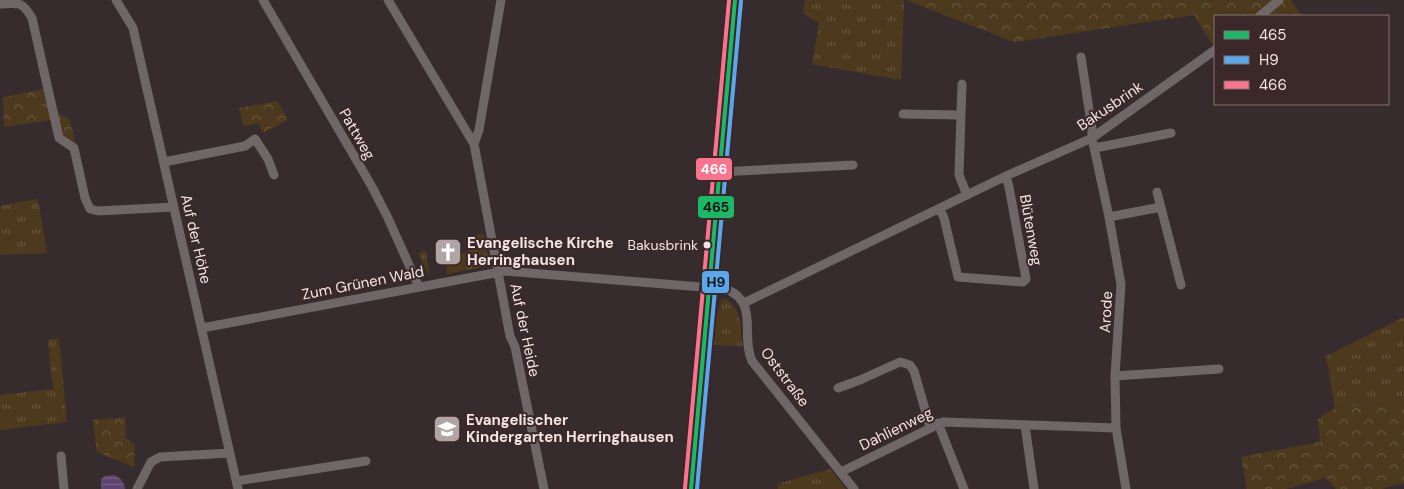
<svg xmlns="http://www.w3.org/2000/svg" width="1404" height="489" viewBox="0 0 1404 489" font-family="'DM Sans',sans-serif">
<defs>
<pattern id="grass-tufts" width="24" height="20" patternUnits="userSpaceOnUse" patternTransform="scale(1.25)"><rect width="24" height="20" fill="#4d3a1d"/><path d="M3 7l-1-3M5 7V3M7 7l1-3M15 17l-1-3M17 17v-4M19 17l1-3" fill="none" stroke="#67563e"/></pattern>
<pattern id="forest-crowns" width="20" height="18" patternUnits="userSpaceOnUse" patternTransform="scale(1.25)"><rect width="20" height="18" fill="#4d3a1d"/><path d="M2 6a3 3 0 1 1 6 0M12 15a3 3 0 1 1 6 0" fill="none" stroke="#67563e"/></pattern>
<pattern id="water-rules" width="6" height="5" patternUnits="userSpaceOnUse" patternTransform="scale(1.25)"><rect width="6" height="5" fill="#5e456f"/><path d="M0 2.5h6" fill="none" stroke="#766083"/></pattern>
</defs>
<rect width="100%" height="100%" fill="#372c2d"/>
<path fill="url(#grass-tufts)" d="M805,0H904L901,80L812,64L819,23L803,14Z
M38,199L47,253L0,255V206Z
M484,234L489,261L488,266L447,274L446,267L448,266L446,256L468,252L465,237Z
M424,251L426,252L430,277L418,253Z
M722,299H726C742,310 741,327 742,346L712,345L716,318Z
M1404,317V401L1335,408L1326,356Z
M59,338L67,422L0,430V395L53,389L48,340Z
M830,469L846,489H778L777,484Z"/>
<path fill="url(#forest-crowns)" d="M906,0H1291L1301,16H1215V46L1214,47L1194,15L1014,42Z
M44,89L51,120L4,127L3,97Z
M277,101L288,120L262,133L259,123L243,126L239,108Z
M56,112L70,120L76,145L61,136Z
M1404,401V483L1382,489H1336L1326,478L1286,489H1247L1241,457L1320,442L1318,419L1335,408Z
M125,417L126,438L135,445L134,467L97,452L93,420Z"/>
<path fill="#4d3a1d" d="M36.5 111a5.5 5.5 0 1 1 11 0a5.5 5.5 0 1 1-11 0Z"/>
<path fill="url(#water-rules)" d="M113,475C120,477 124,481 125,489H101V479L105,476Z"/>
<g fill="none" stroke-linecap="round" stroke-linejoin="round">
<path stroke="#6f6667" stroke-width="9" d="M116,0L133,28L238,489
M263,0L371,185L387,216L419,287
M388,0L474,144
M501,0L479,130L474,144L510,336L515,347L544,489
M0,4C19,3 22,1 32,18L59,138L74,148L85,198L90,209L98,211L174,207
M1260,16L1279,0
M1081,57L1092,129V138L1109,217L1121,284L1115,376L1116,428L1126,489
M962,84L959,175L967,195
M903,114L960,115
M1095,148L1171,133
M164,162L245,146L255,139L268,159L274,175
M719,172L853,165
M1157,192L1181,285
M940,209L944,218L958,277L1023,282L1026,279L1009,187L1006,176
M1109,217L1161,207
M744,303L1006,176L1092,138L1215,50
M202,328L505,271L726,289C760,303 740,335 752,361L854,489
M1115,376L1219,369
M838,388L860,380L900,362L910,365L914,371L930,427
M938,423L964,489
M1025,425L1034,489
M61,456L64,489
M841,472L943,422L1116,428
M237,481L366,461
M137,489L151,462L160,457L230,453"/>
<path stroke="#6f6667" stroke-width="11" d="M691,489L735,0"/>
<g stroke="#3b2829" stroke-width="8">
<path id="bus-1" d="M691,489L735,0"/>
</g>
<g stroke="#3b2829" stroke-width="8">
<path id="bus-2" d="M697,489L741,1"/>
</g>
<g stroke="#3b2829" stroke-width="8">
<path id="bus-3" d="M685,488L729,0"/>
</g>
<use href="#bus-1" stroke="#1ab867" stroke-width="4"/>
<use href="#bus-2" stroke="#5aa8eb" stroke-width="4"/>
<use href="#bus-3" stroke="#fc738d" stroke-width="4"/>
</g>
<defs>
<g id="church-square" transform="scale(1.4375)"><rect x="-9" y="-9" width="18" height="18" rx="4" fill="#b0a4a5" stroke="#3b2829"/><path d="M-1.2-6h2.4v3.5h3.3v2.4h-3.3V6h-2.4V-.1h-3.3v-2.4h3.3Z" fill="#fff"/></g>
<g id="school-square" transform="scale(1.4375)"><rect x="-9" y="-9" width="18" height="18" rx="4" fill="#b0a4a5" stroke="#3b2829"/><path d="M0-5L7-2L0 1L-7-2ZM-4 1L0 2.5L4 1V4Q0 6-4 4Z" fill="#fff"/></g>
</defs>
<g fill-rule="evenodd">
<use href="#church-square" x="448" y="252"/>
<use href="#school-square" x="447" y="429"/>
</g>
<circle fill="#f1e4e5" stroke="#3b2829" stroke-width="2" cx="707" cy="245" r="4.5"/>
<g text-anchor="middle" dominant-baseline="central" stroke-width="4" stroke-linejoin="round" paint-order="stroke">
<g font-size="14" fill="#f1e4e5" stroke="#3b2829" text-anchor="end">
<text x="698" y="245">Bakusbrink</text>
</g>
<g font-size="15" fill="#f1e4e5" stroke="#3b2829">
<text transform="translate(1110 106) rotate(-34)">Bakusbrink</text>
<text transform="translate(357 134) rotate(60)">Pattweg</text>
<text transform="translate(1031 230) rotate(80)">Blütenweg</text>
<text transform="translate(196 239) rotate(77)">Auf der Höhe</text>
<text transform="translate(363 283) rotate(-11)">Zum Grünen Wald</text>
<text transform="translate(1106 312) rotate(-87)">Arode</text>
<text transform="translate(525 330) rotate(78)">Auf der Heide</text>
<text transform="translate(785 377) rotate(53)">Oststraße</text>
<text transform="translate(896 429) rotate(-26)">Dahlienweg</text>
</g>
<g font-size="15" font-weight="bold" fill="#f1e4e5" stroke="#3b2829" text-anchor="start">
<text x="467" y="243">Evangelische Kirche<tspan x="467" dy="17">Herringhausen</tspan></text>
<text x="466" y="420">Evangelischer<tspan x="466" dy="17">Kindergarten Herringhausen</tspan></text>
</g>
</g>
<g stroke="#3b2829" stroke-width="2">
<rect x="695" y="157" width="38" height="24" rx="5" fill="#fc738d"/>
<rect x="697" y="195" width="38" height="24" rx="5" fill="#1ab867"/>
<rect x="701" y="270" width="29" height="24" rx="5" fill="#5aa8eb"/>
</g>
<g font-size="14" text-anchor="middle" font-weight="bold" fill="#fff">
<text x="714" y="174">466</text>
</g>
<g font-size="14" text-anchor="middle" font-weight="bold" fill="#111">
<text x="716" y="212">465</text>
<text x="716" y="287">H9</text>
</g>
<rect x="1214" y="15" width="175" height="90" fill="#3b2829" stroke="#847374"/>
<rect x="1224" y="31" width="25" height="8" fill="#1ab867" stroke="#847374"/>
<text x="1259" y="40" font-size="15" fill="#f1e4e5">465</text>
<rect x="1224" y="56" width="25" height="8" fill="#5aa8eb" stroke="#847374"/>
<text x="1259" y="65" font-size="15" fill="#f1e4e5">H9</text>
<rect x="1224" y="81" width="25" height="8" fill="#fc738d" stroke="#847374"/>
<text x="1259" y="90" font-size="15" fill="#f1e4e5">466</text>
</svg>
